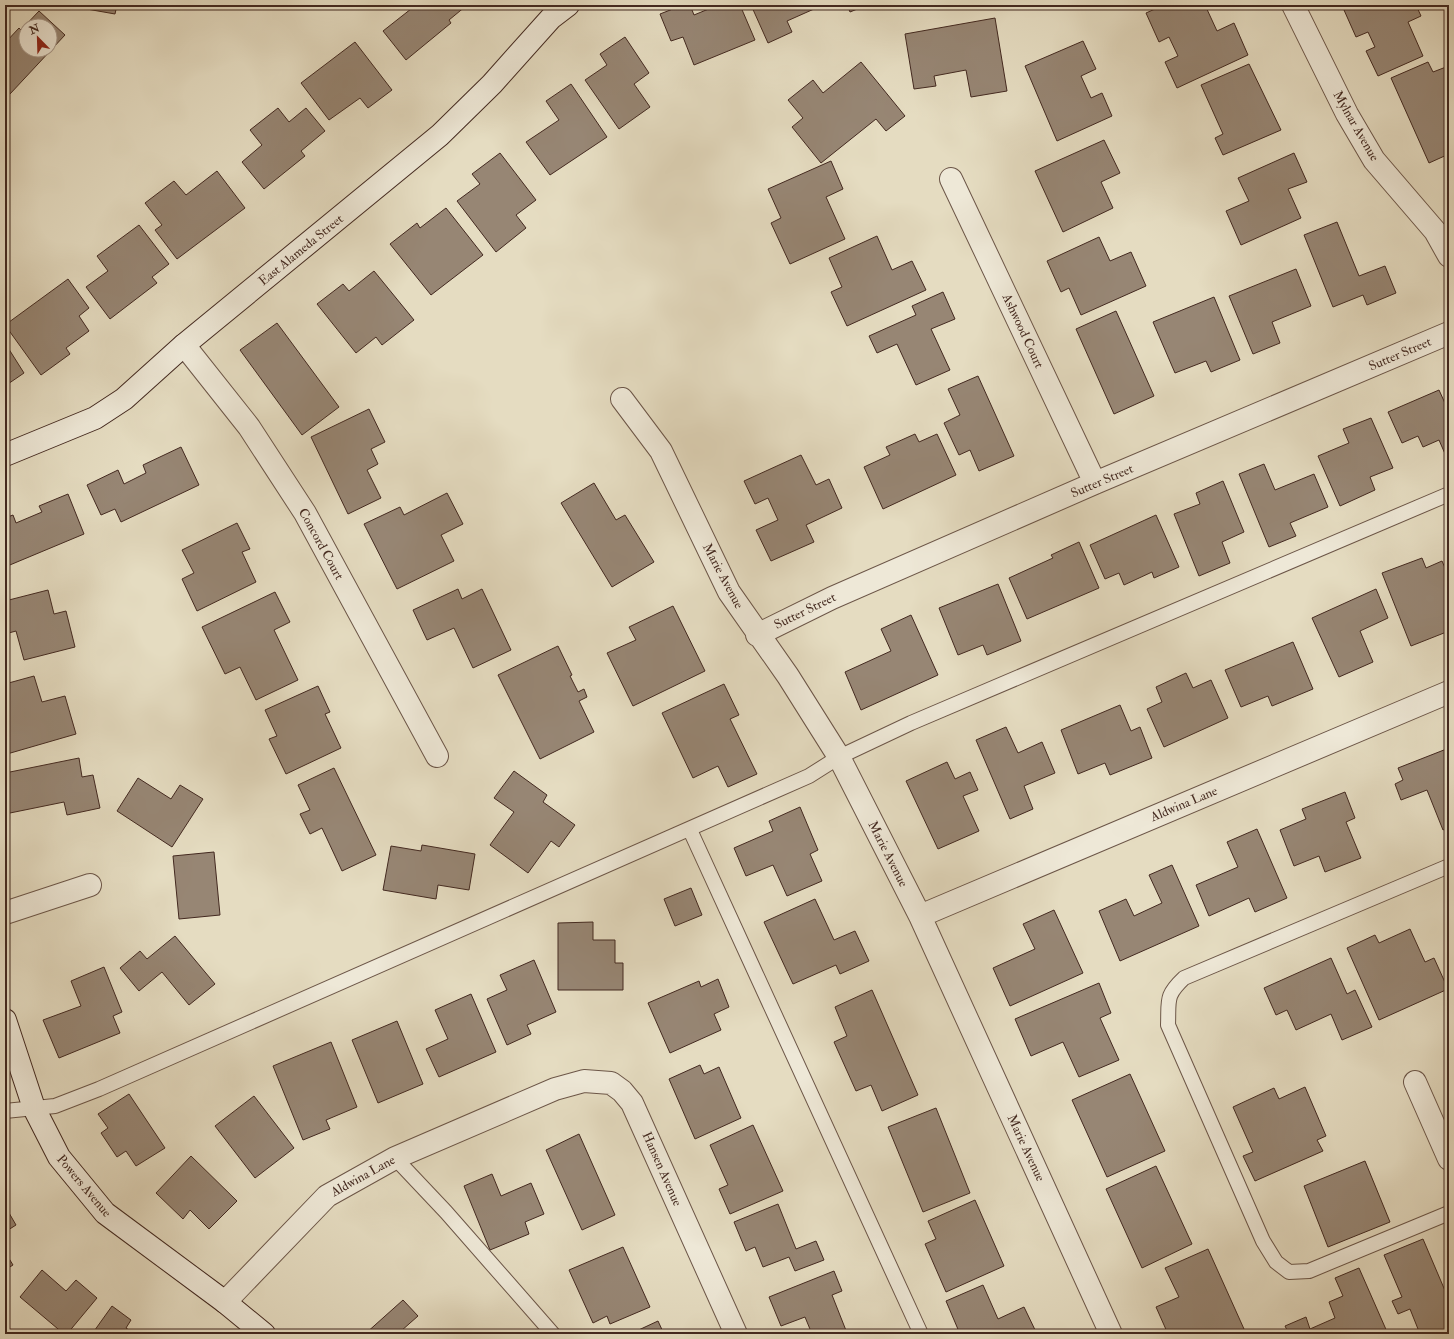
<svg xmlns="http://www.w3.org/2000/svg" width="1454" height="1339" viewBox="0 0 1454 1339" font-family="'IM FELL Double Pica',serif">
<rect width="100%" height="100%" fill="#e5dcc1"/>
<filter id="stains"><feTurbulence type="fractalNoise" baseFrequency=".005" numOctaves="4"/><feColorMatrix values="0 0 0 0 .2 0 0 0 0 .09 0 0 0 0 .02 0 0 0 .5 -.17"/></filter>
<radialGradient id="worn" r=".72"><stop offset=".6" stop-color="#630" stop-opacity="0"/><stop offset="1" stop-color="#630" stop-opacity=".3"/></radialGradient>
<path fill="#978674" stroke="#432920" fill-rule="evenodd" d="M81,5H117L115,14L81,8Z
M416,5L466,6L449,20L451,23L406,60L383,31Z
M683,5H690L694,15L711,8L710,5H740L755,40L694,65L683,37L671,41L660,14Z
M751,5H823L787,21L792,32L768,43Z
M847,5H867L850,12Z
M1164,5H1205L1217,31L1234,23L1248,55L1177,88L1165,62L1178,56L1169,37L1159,42L1146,13Z
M1355,5H1416L1421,16L1408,22L1423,56L1378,76L1366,51L1375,47L1368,32L1356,37L1344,10Z
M39,11L65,35L10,94L5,89V43L19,28L21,30ZM26,26H50V50H26Z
M995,18L1007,91L971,97L966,70L934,76L936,86L914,89L905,34Z
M625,37L649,73L634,84L650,107L619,129L585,80L607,65L600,54Z
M1083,41L1096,69L1081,76L1091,98L1102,93L1112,116L1057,141L1025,66Z
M355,42L392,90L368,108L360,98L329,120L301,83Z
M861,62L905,116L886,131L876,119L821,163L792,127L803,118L788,100L813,80L823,93Z
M1428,62L1433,72L1446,67L1449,73V154L1429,163L1391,78Z
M1249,64L1281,130L1223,155L1215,138L1223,134L1201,85Z
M571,84L607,137L550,175L526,142L559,120L546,101Z
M278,108L289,122L306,108L325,131L301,151L305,156L264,189L242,162L262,145L250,130Z
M1104,140L1120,173L1101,182L1113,208L1063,232L1035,171Z
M500,153L536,200L516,215L526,228L496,252L457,201L480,184L472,174Z
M1294,153L1307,182L1288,189L1301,218L1241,245L1226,211L1249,201L1238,178Z
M831,161L843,189L826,197L845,239L790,264L771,223L781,218L768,189Z
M217,171L245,208L177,259L155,230L162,225L145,203L174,181L186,195Z
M446,208L483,255L431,295L390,244L417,223L420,228Z
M1337,222L1359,276L1385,266L1396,293L1367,305L1363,295L1333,307L1304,235Z
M139,225L169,264L152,277L157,283L110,319L86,287L108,271L97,256Z
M877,236L892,270L912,261L926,290L847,326L831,292L842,287L829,258Z
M1099,237L1110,261L1131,252L1146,286L1081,315L1069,288L1061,292L1047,261Z
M1296,269L1311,306L1272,322L1280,343L1253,354L1229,296Z
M374,271L414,320L382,345L376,337L356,353L317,304L343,284L349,291Z
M68,279L89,308L79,316L89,331L66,348L70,354L41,375L5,325Z
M943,292L955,319L931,329L950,370L916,385L897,344L877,353L869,336L916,315L912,306Z
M1214,297L1240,360L1211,372L1206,361L1175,373L1153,322Z
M1116,311L1154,396L1114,414L1076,329Z
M277,323L339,407L302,435L240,350Z
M5,343L24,373L5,386Z
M978,376L1014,456L979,471L970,450L959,455L944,423L960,415L948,389Z
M1439,390L1449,412V463L1439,440L1423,447L1418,436L1402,443L1388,412Z
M369,409L385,442L371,449L378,464L367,470L381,498L348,514L311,437Z
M1371,418L1393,468L1370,477L1375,490L1340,506L1318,456L1349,443L1343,429Z
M915,434L919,442L937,434L956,475L883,509L864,467L890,455L886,447Z
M181,447L199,485L121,522L115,509L101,515L87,485L118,470L124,484L146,473L143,465Z
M801,455L816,485L829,479L842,508L806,525L814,542L771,561L756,530L778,520L768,498L755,504L744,481Z
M1264,464L1275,490L1314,474L1328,507L1290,523L1296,536L1269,547L1239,474Z
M1223,481L1244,532L1222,542L1230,563L1199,576L1174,514L1200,504L1196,493Z
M594,483L616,520L625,515L654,562L612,587L561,503Z
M447,493L463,524L441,535L454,561L397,589L364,524L400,507L404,515Z
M68,494L84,534L5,567V518L13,515L16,523L42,512L39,506Z
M1156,515L1179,567L1154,578L1152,572L1124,585L1119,573L1105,579L1090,545Z
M237,523L250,549L242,552L256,582L197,611L182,579L194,573L182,550Z
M1079,542L1099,588L1027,619L1009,578L1053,558L1051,555Z
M1422,558L1426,568L1442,561L1449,577V631L1411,646L1382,573Z
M998,584L1021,641L987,655L983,645L958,655L939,608Z
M458,589L462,599L482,589L511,650L473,668L454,628L427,640L413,610Z
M1376,589L1388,618L1360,631L1373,662L1339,677L1312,618Z
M48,590L54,614L66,611L75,647L24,660L16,631L5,634V601Z
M275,592L290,622L274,630L298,680L256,700L240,667L225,674L202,627Z
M673,606L705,671L633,706L607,653L636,640L629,627Z
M911,615L938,675L861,710L845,672L891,651L881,629Z
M1293,642L1313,689L1272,706L1268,696L1241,707L1225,670Z
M558,646L572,675L570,676L578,692L584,689L587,697L579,701L594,732L540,759L498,675Z
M1186,673L1193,688L1211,680L1228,718L1164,747L1147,709L1162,702L1156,687Z
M34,676L42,702L65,696L76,734L7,754L5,747V684Z
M724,684L739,715L730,719L757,774L728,787L718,766L693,778L662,713Z
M318,686L330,712L325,714L341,748L286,774L269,739L277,736L265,710Z
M1120,705L1131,731L1140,727L1152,758L1110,775L1105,763L1078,774L1061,730Z
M1006,727L1018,753L1042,742L1055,773L1024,786L1033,809L1010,819L976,740Z
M1449,748V827L1443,830L1427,790L1401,800L1395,784L1403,780L1398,768Z
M79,758L82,777L93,775L100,808L67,815L64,802L5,814V773Z
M947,762L955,779L970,772L978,790L963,796L979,831L938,849L906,781Z
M334,768L376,855L342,871L322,828L310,834L300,814L310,810L298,785Z
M514,771L547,795L543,802L575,825L559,847L551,841L528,873L490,845L514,812L494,798Z
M138,778L171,799L180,785L203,799L172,847L117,811Z
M1345,792L1355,818L1346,822L1361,858L1325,872L1319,856L1294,866L1280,830L1306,819L1302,809Z
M800,807L818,850L810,854L822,881L787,896L773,865L746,876L734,848L773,831L769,821Z
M1257,829L1287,898L1255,912L1249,898L1209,916L1196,885L1238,867L1227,842Z
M422,845L475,854L469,890L438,885L436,899L383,890L391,846L421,851Z
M214,852L220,915L179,919L173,856Z
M1172,865L1199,926L1120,961L1099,911L1126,899L1134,916L1162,903L1149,875Z
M691,888L702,915L675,926L664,899Z
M815,899L834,940L855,931L869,961L840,974L836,965L793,984L764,922Z
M1054,910L1083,973L1010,1006L993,968L1035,949L1023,924Z
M593,922V940H615V963H623V990H558V923Z
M1410,929L1425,962L1434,958L1448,989L1379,1020L1347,948L1375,935L1379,943Z
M175,936L215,984L189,1005L162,972L139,991L120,968L140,951L147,959Z
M1331,958L1347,994L1355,990L1372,1027L1342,1040L1331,1014L1296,1030L1287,1010L1276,1015L1264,988Z
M534,960L556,1012L527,1025L531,1034L507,1045L487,999L507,990L500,975Z
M104,967L122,1012L113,1016L120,1033L59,1058L43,1020L81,1006L71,981Z
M718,979L729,1007L714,1014L721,1030L670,1053L648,1003L699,981L701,987Z
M1099,983L1111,1013L1100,1018L1119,1060L1079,1077L1063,1042L1031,1056L1015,1019Z
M872,990L918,1095L882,1111L871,1085L856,1091L834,1042L847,1036L835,1007Z
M471,994L496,1052L439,1077L426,1049L448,1039L435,1010Z
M397,1021L423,1084L378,1103L352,1040Z
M331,1042L357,1107L326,1120L330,1129L303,1140L273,1066Z
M700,1065L704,1074L719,1067L741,1118L695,1139L669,1079Z
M1130,1074L1165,1151L1107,1177L1072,1100Z
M1305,1087L1326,1136L1317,1140L1323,1151L1255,1181L1243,1156L1253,1152L1233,1107L1274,1088L1279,1099Z
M129,1094L165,1148L136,1166L126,1151L117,1157L101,1133L108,1128L98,1114Z
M254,1096L294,1148L255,1178L215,1126Z
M936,1108L970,1193L923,1212L888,1127Z
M753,1125L783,1191L730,1214L719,1189L728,1185L710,1145Z
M579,1134L615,1215L582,1230L546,1150Z
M191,1156L237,1201L209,1229L190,1210L183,1219L156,1193Z
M1365,1161L1390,1222L1328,1247L1304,1186Z
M1156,1166L1192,1244L1142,1268L1106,1189Z
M492,1174L501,1196L531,1183L544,1214L525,1222L529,1234L490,1250L464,1186Z
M975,1200L1004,1266L946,1292L925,1244L936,1239L928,1221Z
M778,1204L796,1249L816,1241L824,1260L795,1271L789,1257L763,1267L755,1247L746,1251L734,1222Z
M5,1206L16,1225L5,1232Z
M1423,1239L1449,1300V1332L1444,1334H1420L1410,1309L1398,1314L1392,1301L1402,1297L1384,1255Z
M623,1247L650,1307L610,1324L607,1316L593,1323L569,1270Z
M1208,1249L1244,1329L1233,1334H1168L1156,1307L1179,1297L1165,1268Z
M5,1252L13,1265L5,1270Z
M1359,1268L1388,1334H1289L1285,1326L1306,1317L1310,1329L1335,1318L1329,1302L1343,1296L1335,1278Z
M42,1270L66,1291L76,1280L97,1298L67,1334H64L20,1297Z
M834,1271L842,1291L832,1295L847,1333L812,1334L805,1317L781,1326L769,1297Z
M983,1285L998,1319L1024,1307L1037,1334H960L946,1301Z
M403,1300L418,1316L401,1331L404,1334H365Z
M112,1306L131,1320L126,1328L135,1334H92Z
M658,1321L664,1334H630Z"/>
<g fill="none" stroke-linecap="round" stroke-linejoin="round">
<g stroke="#6c5648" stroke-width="16">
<path id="lane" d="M690,830L921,1334
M1449,866L1184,978C1165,996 1169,1000 1168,1025L1263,1241L1276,1262L1289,1272L1309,1271L1449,1213
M5,1111L55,1106L99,1089L809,776L839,757L911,723L1449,494
M395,1158L446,1212L553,1334"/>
</g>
<g stroke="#6c5648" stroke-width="24">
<path id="street" d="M1293,5L1347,114L1374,160L1435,231L1449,256
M951,179L1095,483
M184,345L249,427L305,513L437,756
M622,399L661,451L729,592L788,676L839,757L920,916L1111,1334
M757,635L832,598L1095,483L1449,333
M5,913L90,885
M920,916L1449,692
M1415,1082L1449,1159
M225,1302L327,1196L395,1158L555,1089L584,1081L611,1083L622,1091L632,1103L736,1334"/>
</g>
<g stroke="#432920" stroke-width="24">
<path id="secondary" d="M5,455L95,418L124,399L184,345L440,135L492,84L551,18L568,5
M5,1020L34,1108L59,1157L105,1213L225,1302L264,1334"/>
</g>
<use href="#lane" stroke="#eee8d7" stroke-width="14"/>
<use href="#street" stroke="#eee8d7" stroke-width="22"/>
<use href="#secondary" stroke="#eee8d7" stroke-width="22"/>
</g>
<g text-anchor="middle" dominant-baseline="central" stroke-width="4" stroke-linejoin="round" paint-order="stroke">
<g font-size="13" fill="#432920" stroke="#eee8d7">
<text transform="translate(1356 126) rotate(60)">Mylnar Avenue</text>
<text transform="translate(301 250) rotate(-39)">East Alameda Street</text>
<text transform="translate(1023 331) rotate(65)">Ashwood Court</text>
<text transform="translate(1400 354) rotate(-23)">Sutter Street</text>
<text transform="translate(1102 481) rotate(-23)">Sutter Street</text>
<text transform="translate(321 544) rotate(61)">Concord Court</text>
<text transform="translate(723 576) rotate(62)">Marie Avenue</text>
<text transform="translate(805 611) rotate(-26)">Sutter Street</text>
<text transform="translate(1184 804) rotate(-23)">Aldwina Lane</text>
<text transform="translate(888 854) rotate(63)">Marie Avenue</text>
<text transform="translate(1026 1148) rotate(65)">Marie Avenue</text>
<text transform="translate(662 1169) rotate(66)">Hansen Avenue</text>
<text transform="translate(363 1176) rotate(-29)">Aldwina Lane</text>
<text transform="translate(84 1186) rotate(50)">Powers Avenue</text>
</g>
</g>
<rect width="1454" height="1339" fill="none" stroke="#e5dcc1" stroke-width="20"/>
<rect x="6" y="6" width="1442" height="1327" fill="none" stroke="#432920" stroke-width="2"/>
<rect x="10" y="10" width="1434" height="1319" fill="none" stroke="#432920"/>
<g transform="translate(38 38) rotate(337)"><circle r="19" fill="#eee8d7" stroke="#aa9c8e"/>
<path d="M0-3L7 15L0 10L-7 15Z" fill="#8f2418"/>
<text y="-6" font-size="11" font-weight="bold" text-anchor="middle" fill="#432920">N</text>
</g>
<rect width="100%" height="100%" filter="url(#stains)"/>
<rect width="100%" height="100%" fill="url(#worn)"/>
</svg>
